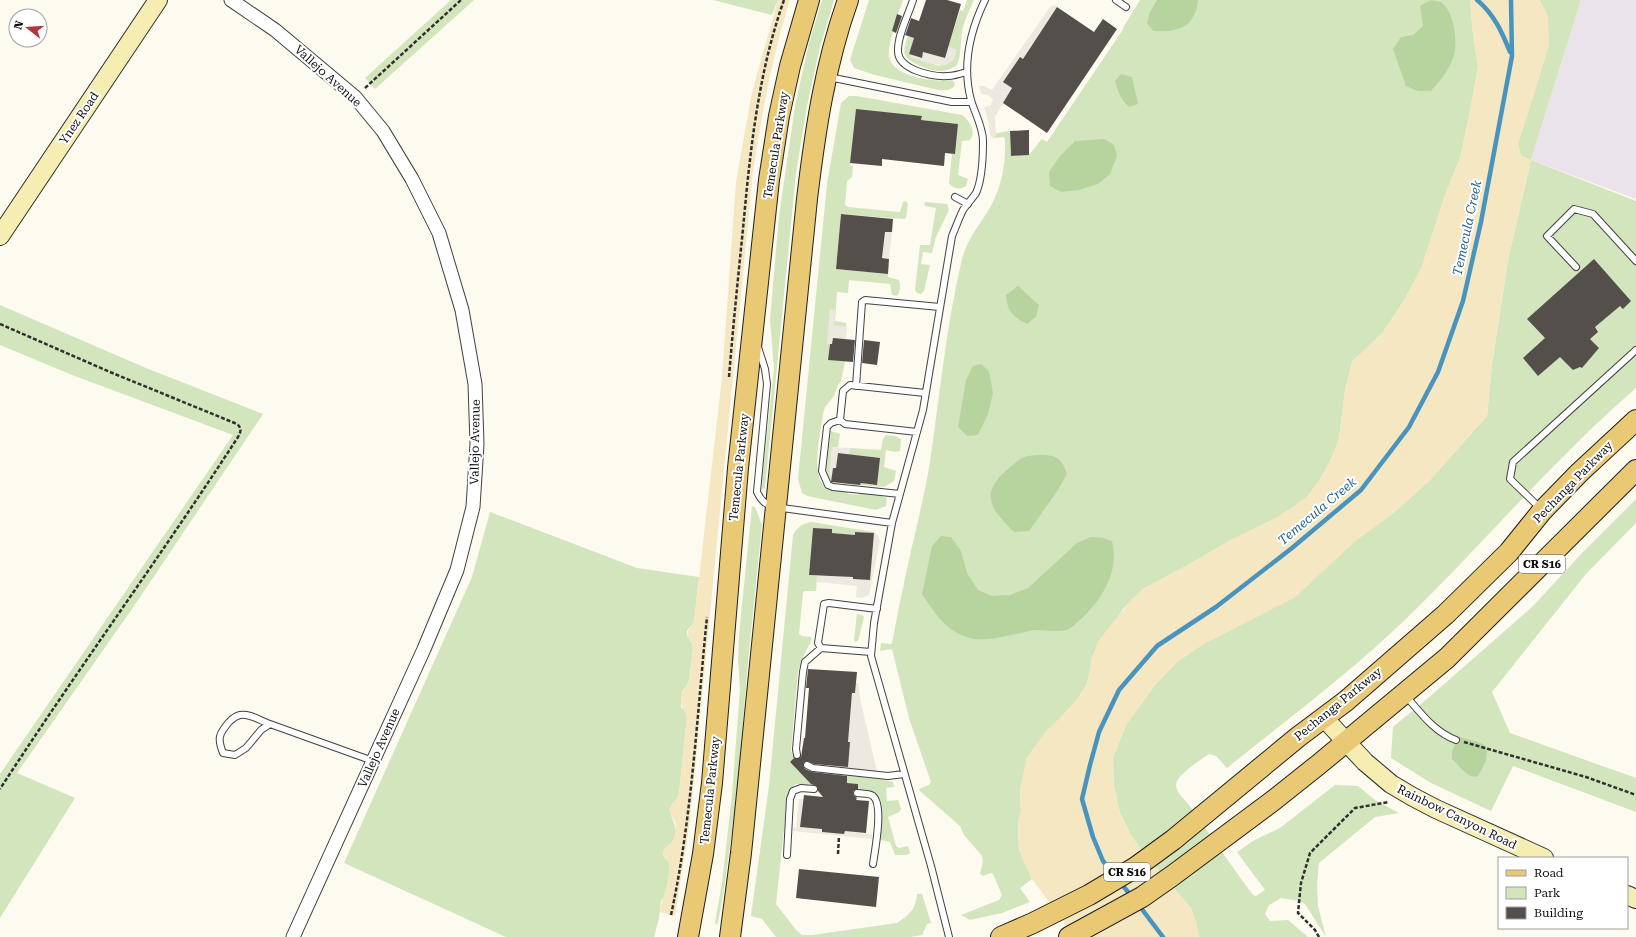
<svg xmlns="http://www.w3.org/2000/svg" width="1636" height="937" viewBox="0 0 1636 937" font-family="'Roboto Serif',serif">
<rect width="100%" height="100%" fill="#fdfaf0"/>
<path fill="#eae3ec" d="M1581,0H1636V199L1531,160Z"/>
<path fill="#d3e5bd" d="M451,0H474L375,89L365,78Z
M713,0H778L772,15Z
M822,0H834L820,47L807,106L796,173L765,488L764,489L762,488V480L774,369L770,320L779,216L795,106L809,43Z
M869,0H903L892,31L893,32C891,39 888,48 889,56C892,78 935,82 952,80L955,83L954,87L948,90H938L875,75L854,68L850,60Z
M967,0H974C970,9 966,17 963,27C960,40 962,53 957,65C951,69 946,71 939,71C931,71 907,62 905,55C903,49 906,41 908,36L914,38L909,54L911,55V57L939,66L956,50L948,47L960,10L963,11Z
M1140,0H1470L1473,34L1478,66L1469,117L1460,158L1444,198L1422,268L1403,302L1383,332L1352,362L1345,391L1339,438L1333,455L1320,480L1306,498L1278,517L1231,540L1186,566L1143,589L1123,609L1093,655L1087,684L1078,698L1065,713L1020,789L1021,812L1018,822L1019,850L1032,879L1020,888L1030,902L1002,913L970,920L961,915L999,900L1002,895L993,874L991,873L983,876L980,874L983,861L982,856L964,835L960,826L920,791L919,789L929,785L931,782L909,718L892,649L880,651L881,643L890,644L892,643C898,612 904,581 911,551C918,521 925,492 930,462C940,394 946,326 962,259C968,237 980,225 991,206C1002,185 1006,163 1005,139L1003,137L994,138L996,133L1010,131L1011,156L1029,155L1041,140L1042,139L1047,142L1122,31L1124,26Z
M1540,0H1581L1531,160L1636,201V388C1554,459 1485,542 1408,617C1351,672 1288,719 1227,768L1216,756L1209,754C1201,760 1176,775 1176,785C1176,793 1185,799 1189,805C1211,835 1231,866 1253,895L1256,896L1265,890L1237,852L1253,841L1280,828L1335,785L1358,786L1375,800L1399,813L1375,817L1319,863L1317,884L1318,906L1326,937L1305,904L1299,901L1281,898L1269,905L1265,914L1270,921L1288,920L1308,937H1199L1195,919L1191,908L1145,855L1132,837L1120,813L1114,787L1113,757L1126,725L1155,685L1177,662L1391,515L1429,481L1487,416L1492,364L1508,260L1531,160L1521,156L1518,144L1541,3Z
M849,96H857L962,115C969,120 977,132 970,140L962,141L958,175L968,179L966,186C961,190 953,189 949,183L952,154H955L958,124L921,120L922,117L856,110L850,166H853L852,177L847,181L845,205L848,207L900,212L903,202L906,201L908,204L906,218L904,219L841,214L836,269L888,274V277L899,280C901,285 900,293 897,296L892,295L890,284L849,280L848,293L837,292L835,321L846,323V339L833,338L832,344H830L828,360L845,361L841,381L838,385L834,396L825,407L823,414C821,431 809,478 827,488C833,491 841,491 848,492V494L859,495V492L876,494L887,498L886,506L876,510L807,496L802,493L798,479L827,184L841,103Z
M925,202L947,204L949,210L936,237L932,253L923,252L921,264L930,265L924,291L921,294L917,293L915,290L920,245H930L936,208L925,206L924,204Z
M0,305L146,368L263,414L132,609L17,773L75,798L0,918V774L233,435L72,375L0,345Z
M831,431L840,434L838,447H832L831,482L828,478L826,472Z
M886,435L895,436L901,439L900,451L895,452L886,450L884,467L896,471L894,481L884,487L860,485L861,483L849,454L850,448L881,450L883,439Z
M1636,499V523L1586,574L1492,692L1510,733L1636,778V812L1513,766L1491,811L1431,783L1391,758L1393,727L1434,693L1533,606L1584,551Z
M752,506L755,507L762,525L749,651L737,793L725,883L718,923L716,925L715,922L722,883L732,795L740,689L738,659L739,635Z
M490,512L637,568L699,577L694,622L687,631V635L692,643L693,649L689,680L687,685L682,692L681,707L686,712L687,717L679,794L676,800L672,804C672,807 671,811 671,814C672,822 679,827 674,839C670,847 655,850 669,862L670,869L666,894L661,901L659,918L654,937H506L344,863L472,577Z
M811,522L874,532V533L856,532L855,535L832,533V529L813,528L809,575L817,576L816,591H804L803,593L799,634L802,636L811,637L812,639L804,655L798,671L791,751L794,758L790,762L799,772L804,767L810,771L882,779L893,782L894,787L886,788L887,801L898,800L901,809L899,812L888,817L896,846L899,848L908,846L910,853L906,855H895L890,842L881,840C876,818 896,792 858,790V784L815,780L814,785L796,784L792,787L786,797L785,820L776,904L796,930L802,935H812L897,923C909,915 916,909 917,894H922L931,923L927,924L922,935L910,937H776L762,919L751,916L769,786L793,535C798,527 801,524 811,522Z
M857,614L862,615L864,617L858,641L855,642L854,640Z"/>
<path fill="#b8d49e" d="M1157,0H1198C1196,27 1177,33 1153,31L1147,23L1150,12Z
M1431,0C1434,1 1440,1 1442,3C1455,13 1459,47 1452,61C1447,73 1439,82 1431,91H1418L1406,86L1393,49L1401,37L1413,35L1423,26L1420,6Z
M1121,74L1132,77L1138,104L1129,107C1121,100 1118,92 1115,81Z
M1105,139L1114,145L1117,156L1110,174L1098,184L1079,190L1061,192L1050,186L1049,172L1060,156L1075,141Z
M1018,286L1039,305L1036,317L1027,324C1013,317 1007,311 1006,295Z
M981,364L989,371L993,393L988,414L978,435L967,436L958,427L966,380L973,366Z
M1038,455C1055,455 1061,456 1067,474L1058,490L1029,531L1014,532C990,509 979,493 1008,469C1021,458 1021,456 1038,455Z
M941,536L951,537L961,551L967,573L978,590L992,596L1010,595L1028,588L1077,543L1091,537L1103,538L1112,541C1120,571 1102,600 1081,619C1077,622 1073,627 1069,629C1059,633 1046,630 1036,630C1031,630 1025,632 1021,633C1000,637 981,644 961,635C942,626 933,610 922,594L932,546Z
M1459,737L1481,743L1487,748L1486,761L1478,776C1468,780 1459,765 1452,759V751Z"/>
<path fill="#f4e7c2" d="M778,0H790C772,56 762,113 753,171L690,820L675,916L660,912C662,895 671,882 669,862C656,850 668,848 673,840C675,837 676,831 676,827C676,821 671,816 669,810L672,804L676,800L679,794L687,717C685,711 681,707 681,700C681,691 687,688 689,680C691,671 692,659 693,649C693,634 680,640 694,622L722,377L736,182L752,92Z
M1470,0H1540L1548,16L1549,45L1536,89L1518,144L1521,156L1531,160L1508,260L1492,364L1487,416L1429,481L1391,515L1357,540L1294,598L1202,645L1177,662L1155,685L1126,725L1113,757L1114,787L1120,813L1132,837L1145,855L1191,908L1195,919L1199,937H1075L1032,879L1019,850L1018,822L1021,812L1020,789L1027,757L1046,731L1065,713L1078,698L1087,684L1093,655L1099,640L1132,599L1143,589L1186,566L1230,540L1278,517L1306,498L1320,480L1333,455L1339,438L1345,391L1352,362L1383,332L1403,302L1421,268L1444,198L1460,158L1469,117L1478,66L1473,34Z"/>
<path fill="#ede9e0" d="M1054,5L1057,7L1023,59L1004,82L1012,88L995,117L996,135L994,138H992L990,135L988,121L984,107L991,105L993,99L988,95L981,94L979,86H984L992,90L1050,7Z
M948,47L956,50V52L954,60L946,65L932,64L911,57V55L921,58L923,52L945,58Z
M885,232H892L889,259L882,258Z
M830,309L835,310L834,326H847L846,339L833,338L832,344H827Z
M832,447L850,448L849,454L838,453L836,468L832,479L829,474Z
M874,532L877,534L880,541L869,595L862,598L856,597L857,586L817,582V576H825L826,575L853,577V579L870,580Z
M856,683H858L861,703L877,771L837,767L848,742L852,693H855Z
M799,799H803L800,827L823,825L822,832L844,834L845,827L852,828V832L872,834V839L793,831V827L796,828Z"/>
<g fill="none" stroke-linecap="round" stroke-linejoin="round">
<path stroke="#4994bf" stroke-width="4.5" d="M1477,0C1494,14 1502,32 1510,52
M1114,875L1103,861L1093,837L1082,799L1090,765L1099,732L1119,690L1157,646L1216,607L1292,548L1361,490L1409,427L1438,372L1463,301L1481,222L1512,56L1511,0
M1120,882L1132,897
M1138,904L1163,937"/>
</g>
<path fill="#554f4b" d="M926,0H947L961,4L945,58L923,52L922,58L909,54L914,38L905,35L906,33L911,18L919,21Z
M1057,7L1094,32L1103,19L1117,29L1047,133L1003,103L1012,88L1003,82L1020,57L1023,59Z
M897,14L902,16L896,33L892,31Z
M856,109L922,116L921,120L958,124L955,154L945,153L944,166L882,159V166L850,163Z
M1029,130V155L1011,156L1010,131Z
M841,214L893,219L892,232H885L882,258L889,259L888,274L836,269Z
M1594,259L1631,301L1623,309L1620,306L1595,327L1598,332L1590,339L1599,348L1582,368L1580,367L1573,370L1560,357L1538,376L1523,358L1545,338L1527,319Z
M833,338L855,340L853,362L828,360L830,344H832Z
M864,340L880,342L877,365L862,363Z
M838,453L880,458L877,485L861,483L860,485L831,482L833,468H836Z
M813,528L832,529V533L855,535V532L874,533L870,580L853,579V577L809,575Z
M808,669L857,672L855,693H852L848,742H850L848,767L814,764L807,761L804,762L803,766L805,769L812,772L847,776V783L858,784V789L853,791V795L857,798L856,800L869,801L866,833L845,831L844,834L822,832V829L800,827L804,795L823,797L818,791L817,786L811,784L790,762L794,758L797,759L801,757L804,738H805L809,688H806Z
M799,869L879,877L876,907L796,898Z"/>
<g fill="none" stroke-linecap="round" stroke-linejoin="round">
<g stroke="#414141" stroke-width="8">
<path id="lane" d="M913,0C908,16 898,34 898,50C897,70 933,77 948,76C954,76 960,74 966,72
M1116,0L1126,7
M829,77L952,102H971
M955,197L968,204
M1576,267L1547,236L1574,209L1593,214L1636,261
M758,347L765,369L767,384L757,492C762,502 765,504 775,507L892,523
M856,386L862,302L865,300L940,307
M840,420L831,423L827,427L822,471L828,485L833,487L900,494
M917,432L845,424L840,420L843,391L850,385L925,393
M1541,509L1510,479L1513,462L1636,350
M871,652L821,648L818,643L824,604L829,603L877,609
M1405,695C1420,712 1434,732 1456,740
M270,724C261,721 249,713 240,715C235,716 232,719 229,722C219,734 217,738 223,753L235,755L246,748L261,730L270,724L373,761
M797,755L796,749L803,672L805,662L821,648
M807,765L813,768L888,776L904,774
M857,793C862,794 869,793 873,796C884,805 875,850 873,864
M787,855L790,799L793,791L801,788L814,789
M949,937L931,866L871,656L874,623L892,523L923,410L952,236C956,227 959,218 963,210C967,204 972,199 976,193C982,180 983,155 983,141C983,127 975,114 971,100C962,66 970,31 985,0"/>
</g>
<g stroke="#414141" stroke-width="15">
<path id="street" d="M231,0L275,30L355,97L383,131L412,179L439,233L462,310L475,384L477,444L473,507L457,570L424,649L293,937"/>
</g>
<g stroke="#303030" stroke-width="20">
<path id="secondary" d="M0,236L158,0
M1324,718L1365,762L1391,784L1413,797L1436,809L1544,858
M1627,895L1636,899"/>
</g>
<g stroke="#1f1f1f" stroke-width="22">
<path id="primary" d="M688,937L703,854L712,783L738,468L769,180L779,116L790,66L809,0
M730,937L741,853L807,199C815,132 825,64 848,0
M1001,937L1033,923L1089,895L1136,867L1173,840L1298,737L1346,701L1446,614L1509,552L1542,511L1580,472L1636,420
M1069,937L1142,897L1172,876L1274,800L1318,765L1447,658L1636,470"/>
</g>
<path stroke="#303030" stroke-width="2.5" stroke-dasharray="4 2" stroke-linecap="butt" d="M365,88L461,0
M0,324L110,372L237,424C242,428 241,432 238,437C161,556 77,670 0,789
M729,377C733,327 738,278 743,229C750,152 758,73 784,0
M1464,742L1586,777L1636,795
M838,854L839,836
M671,915C692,818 697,715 707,617
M1319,937L1315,930L1298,913L1301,883L1310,853L1355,808L1389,802"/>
<use href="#lane" stroke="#fff" stroke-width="6"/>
<use href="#street" stroke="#fff" stroke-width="13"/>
<use href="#secondary" stroke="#f6edb2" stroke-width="18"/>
<use href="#primary" stroke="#eac974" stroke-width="20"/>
</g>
<g text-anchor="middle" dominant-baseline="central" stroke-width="4" stroke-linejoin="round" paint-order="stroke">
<g fill="#fff" stroke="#565656" stroke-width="1">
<rect x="1519" y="555" width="46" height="18" rx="3"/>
<rect x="1104" y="863" width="46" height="18" rx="3"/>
</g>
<g font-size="11" font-weight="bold" fill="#0e0e0e">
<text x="1542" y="564">CR S16</text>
<text x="1127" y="872">CR S16</text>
</g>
<g font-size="12" fill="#0e0e0e" stroke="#fff">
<text transform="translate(328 76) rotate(42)">Vallejo Avenue</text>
<text transform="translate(79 118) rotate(-56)">Ynez Road</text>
<text transform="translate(776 145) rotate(-81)">Temecula Parkway</text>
<text transform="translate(475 442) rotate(-89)">Vallejo Avenue</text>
<text transform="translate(739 467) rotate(-84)">Temecula Parkway</text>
<text transform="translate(1573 482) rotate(-46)">Pechanga Parkway</text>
<text transform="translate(1338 704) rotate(-39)">Pechanga Parkway</text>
<text transform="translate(379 748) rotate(-66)">Vallejo Avenue</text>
<text transform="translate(710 790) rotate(-84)">Temecula Parkway</text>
<text transform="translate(1457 817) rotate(26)">Rainbow Canyon Road</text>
</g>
<g font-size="13" font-style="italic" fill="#246692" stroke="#fff">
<text transform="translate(1467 228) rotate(-78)">Temecula Creek</text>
<text transform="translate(1317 511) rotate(-40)">Temecula Creek</text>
</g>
</g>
<rect x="1498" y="857" width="130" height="72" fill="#ffffff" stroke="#9f9f9f"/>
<rect x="1506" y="870" width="20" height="6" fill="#eac974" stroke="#9f9f9f"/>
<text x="1534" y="877" font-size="12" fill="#0e0e0e">Road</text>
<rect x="1506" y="887" width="20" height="12" fill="#d3e5bd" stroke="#9f9f9f"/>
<text x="1534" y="897" font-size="12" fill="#0e0e0e">Park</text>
<rect x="1506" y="907" width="20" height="12" fill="#554f4b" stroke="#9f9f9f"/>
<text x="1534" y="917" font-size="12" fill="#0e0e0e">Building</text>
<g transform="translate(28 28) rotate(287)"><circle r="19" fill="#ffffff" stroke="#9f9f9f"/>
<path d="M0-3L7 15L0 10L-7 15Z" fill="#af353f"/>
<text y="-6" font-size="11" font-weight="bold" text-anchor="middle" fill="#0e0e0e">N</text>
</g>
</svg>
